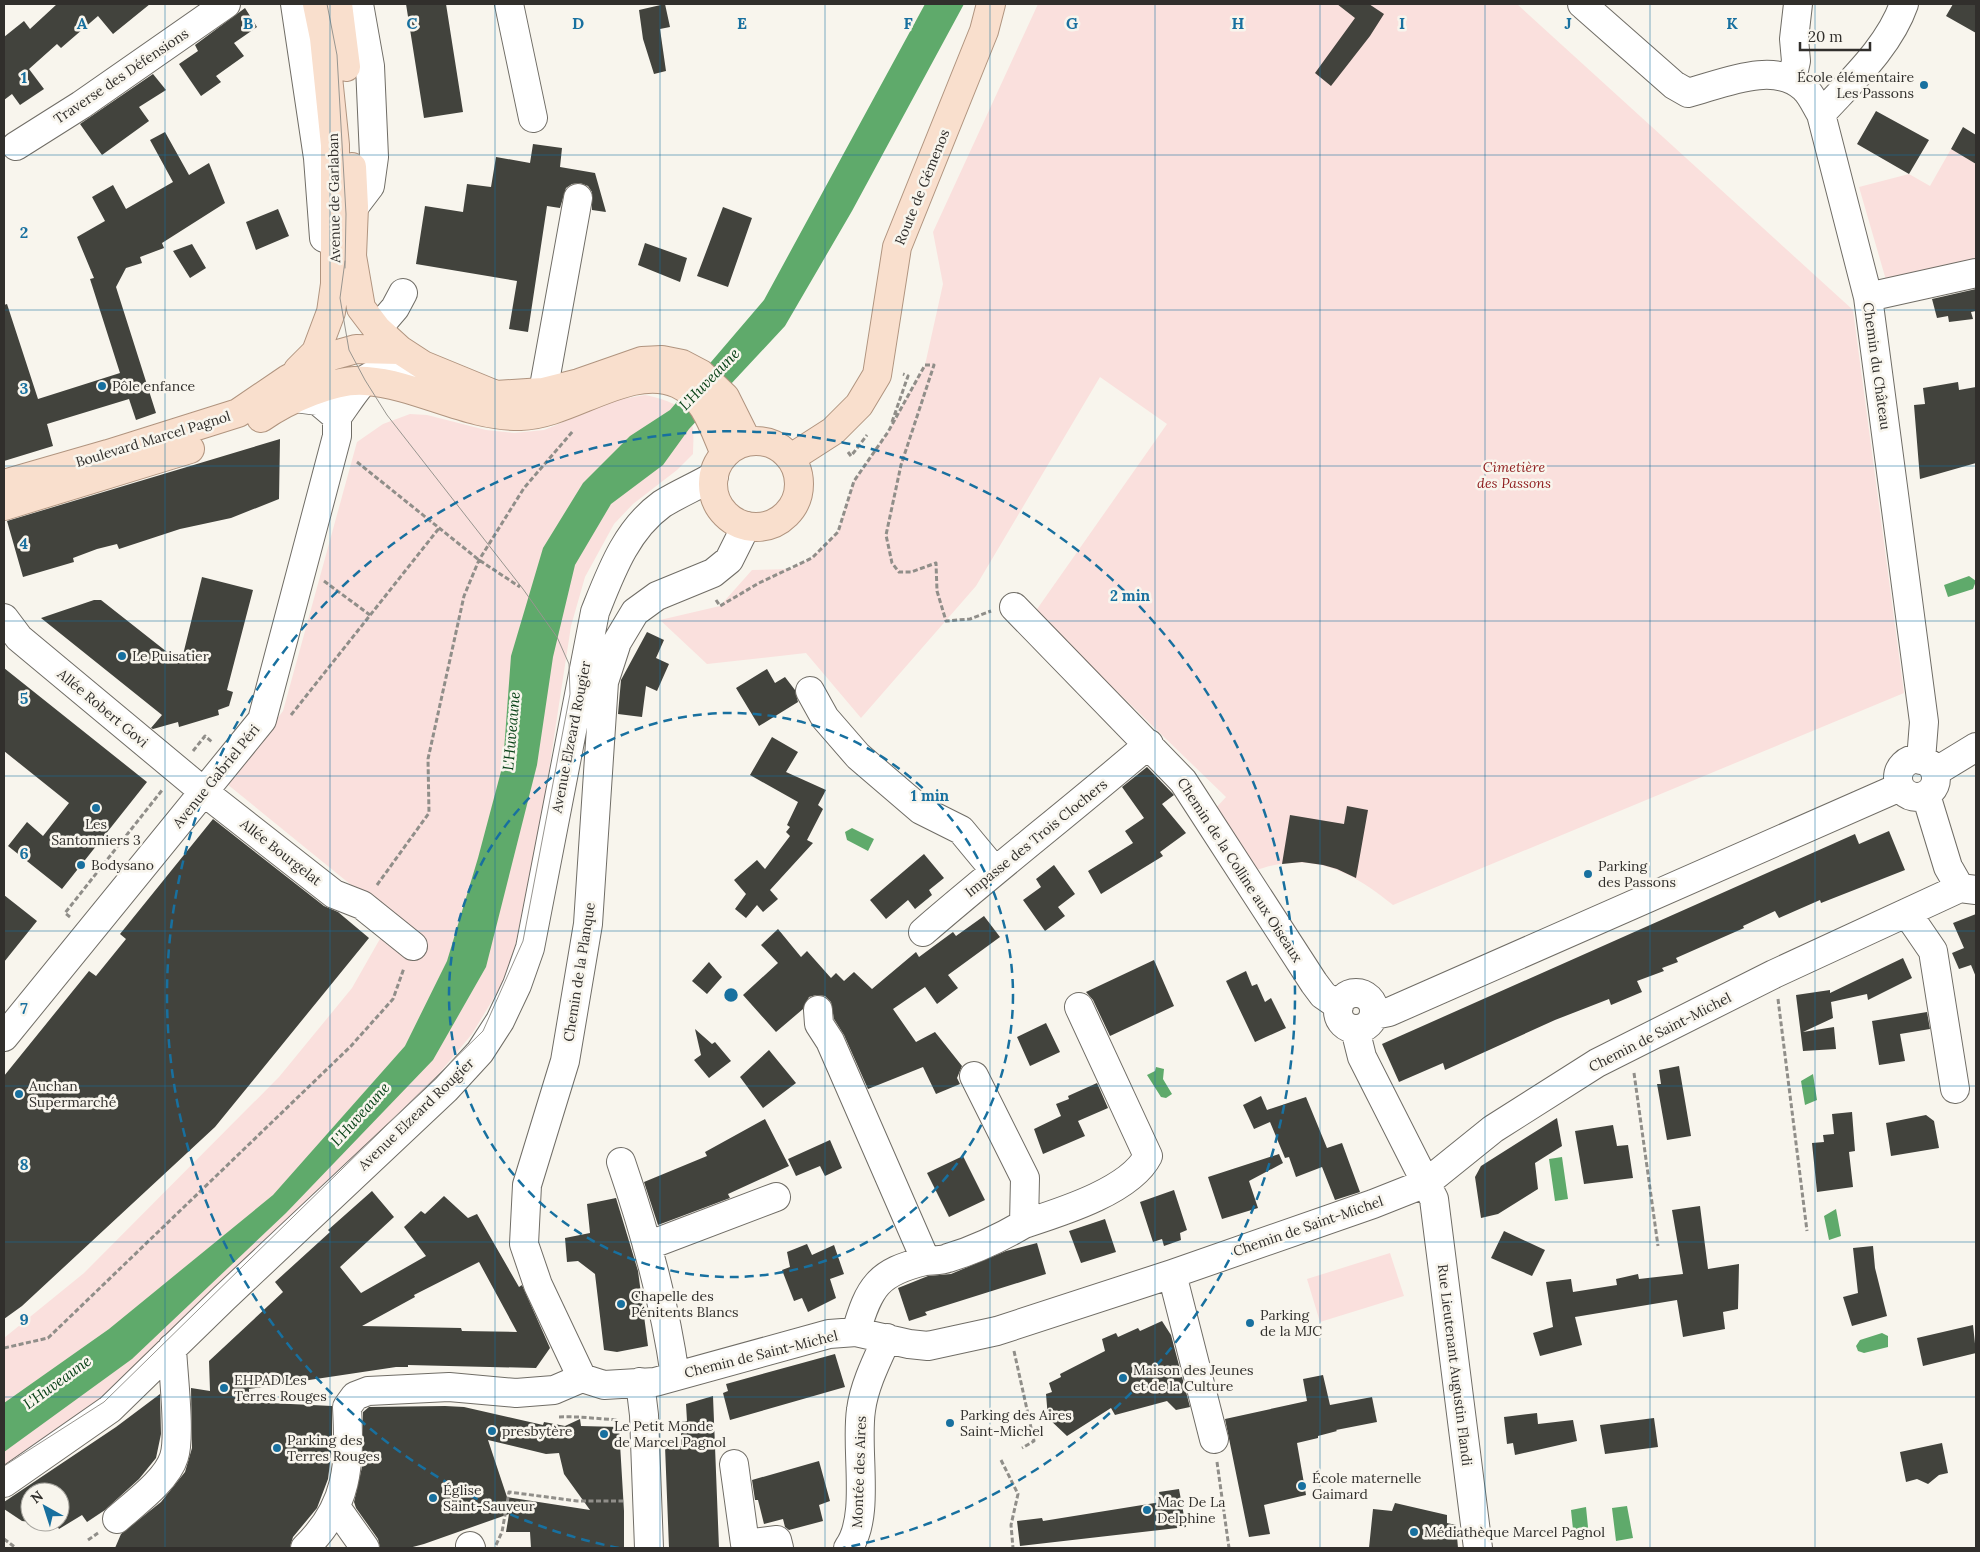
<svg xmlns="http://www.w3.org/2000/svg" width="1980" height="1552" viewBox="0 0 1980 1552" font-family="Lora,serif">
<rect width="100%" height="100%" fill="#f8f5ed"/>
<path fill="#fae0dd" d="M1038,4H1517L1853,310L1904,693L1393,905C1350,870 1310,850 1254,871L1214,810L1226,797L1035,612L1167,424L1100,377L976,586L861,718L806,653L707,664L660,620L720,606L752,570L791,569L812,558L838,532L854,481L888,432L925,365L943,284L933,232Z
M1951,149L1976,164V259L1886,280L1859,187L1909,174L1930,186Z
M645,395C660,398 682,404 690,418C695,428 693,444 693,454L677,470L633,504L614,524L585,577L571,626L543,809L510,971L472,1034L417,1100L100,1400L60,1430L4,1466V1338L84,1273L279,1077L352,988L381,937L361,893L227,784L283,711L357,442L383,424L410,414L427,415L486,430L514,433L544,430L616,400Z
M1390,1253L1404,1296L1320,1322L1307,1279Z"/>
<path fill="#5faa6b" d="M925,4H964L852,211L785,326L689,429L663,465L611,504L575,565L553,657L537,765L486,967L433,1060L286,1213L132,1359L4,1452V1403L109,1329L273,1195L405,1046L447,961L478,858L503,764L511,656L543,548L583,483L630,436L670,410L764,300Z
M1969,576L1976,581L1973,589L1948,597L1944,585Z
M852,828L874,839L868,851L847,840L845,832Z
M1156,1067L1164,1069L1163,1079L1172,1094L1166,1098L1161,1097L1147,1075L1155,1071Z
M1813,1074L1817,1100L1805,1105L1801,1081Z
M1562,1157L1568,1199L1555,1201L1549,1159Z
M1836,1209L1841,1236L1829,1240L1824,1216Z
M1882,1333L1888,1336V1347L1864,1353L1858,1351L1856,1346L1860,1340Z
M1627,1506L1633,1538L1616,1541L1612,1508Z
M1586,1507L1589,1537L1574,1539L1571,1510Z"/>
<path fill="#42433d" fill-rule="evenodd" d="M57,4H150L113,34L98,16L61,48L57,44L29,69L44,89L20,105L12,94L4,100V37L24,21L30,29Z
M406,4H446L463,112L424,118Z
M665,4L670,27L660,29L666,71L654,74L643,39L639,10Z
M1337,4H1369L1384,14L1370,36L1331,86L1315,73L1355,18Z
M1953,4H1976V33L1946,16Z
M245,8L257,27L234,43L244,56L216,76L221,82L201,96L179,64L198,51L195,45Z
M153,74L166,90L139,107L149,121L102,155L80,124Z
M1876,111L1929,140L1909,174L1857,144Z
M1963,127L1976,135V164L1951,149Z
M165,132L189,175L209,163L225,203L162,243L164,248L140,257L142,263L126,268L116,287L156,413L136,420L129,399L47,424L53,446L4,461V305L7,304L38,399L120,373L90,279L94,278L77,237L105,221L92,197L113,185L126,209L173,182L150,140Z
M533,144L562,148L560,167L595,173L606,212L592,210V192L588,186L580,183L572,184L566,188L560,208L547,206L528,332L509,329L517,281L416,264L425,206L463,212L467,184L491,187L496,157L530,163Z
M723,207L752,218L728,287L697,276Z
M278,209L289,236L256,250L246,222Z
M645,243L687,258L680,282L638,265Z
M192,244L206,268L190,278L173,251Z
M1976,289V311L1971,312L1973,319L1949,322L1948,316L1937,318L1932,299Z
M1958,382L1959,390L1976,387V463L1920,479L1914,405L1925,404L1923,388Z
M280,439L279,499L231,518L180,529L119,549L117,544L97,549L73,558L74,562L23,577L7,521Z
M202,577L253,590L227,690L233,692L229,706L218,710L219,715L179,727L178,722L153,729L151,728L162,715L41,618L94,600H101L181,663Z
M647,632L664,640L656,658L669,664L657,691L646,686L642,717L618,714L621,680Z
M4,668L147,782L62,889L8,846L27,822L43,836L69,803L4,751Z
M767,669L775,683L785,677L795,690L798,702L759,726L736,688Z
M772,737L798,752L786,772L826,790L818,805L823,809L807,840L813,843L770,890L778,899L763,912L757,905L746,918L735,909L746,894L734,880L757,860L765,869L790,836L786,832L790,827L787,825L798,802L750,775Z
M1147,767L1174,795L1162,804L1186,833L1160,852L1163,856L1101,894L1088,871L1133,843L1125,831L1144,818L1122,787Z
M1347,806L1368,810L1356,878L1337,869L1323,865L1302,862L1282,864L1290,815L1344,824Z
M213,819L324,906L338,912L369,938L215,1127L22,1306L4,1319V1076L89,971L96,976L126,939L120,934Z
M1889,831L1905,870L1821,903L1820,900L1779,918L1775,911L1743,926L1744,928L1676,958L1678,962L1662,968L1664,971L1637,981L1642,992L1611,1005L1609,999L1555,1020L1445,1070L1443,1063L1399,1082L1382,1044L1855,834L1859,844Z
M924,854L944,878L929,890L932,895L915,909L908,900L886,919L870,900Z
M1054,865L1075,894L1058,907L1065,916L1045,931L1023,900L1041,887L1036,879Z
M4,895L37,921L4,962Z
M1976,914V977L1971,965L1959,969L1952,953L1964,948L1953,923Z
M984,916L1000,937L948,975L958,988L937,1004L925,987L893,1009L916,1042L935,1032L962,1066L957,1078L960,1084L936,1094L923,1067L868,1089L844,1035L834,1019L831,1002L825,996L816,995L809,997L803,1009L776,1032L743,995L778,963L761,945L778,929L801,957L807,951L831,978L836,973L844,981L854,972L872,989L916,952L919,957L953,932L956,936Z
M1903,958L1912,978L1868,1000L1867,994L1831,1002L1833,1018L1803,1032L1834,1027L1836,1049L1803,1051L1796,995L1830,990V993Z
M1154,960L1174,1006L1110,1036L1093,1000L1086,992Z
M709,962L722,977L707,994L692,981Z
M1246,971L1252,986L1257,984L1265,1002L1271,998L1286,1028L1255,1042L1226,981Z
M1927,1012L1930,1029L1900,1034L1905,1061L1879,1065L1872,1021Z
M1046,1023L1060,1052L1030,1066L1017,1037Z
M695,1029L712,1044L715,1042L731,1061L709,1078L694,1060L701,1055Z
M769,1050L796,1083L763,1108L740,1077Z
M1679,1066L1691,1136L1667,1140L1657,1084H1661L1659,1070Z
M1097,1083L1108,1108L1078,1121L1085,1136L1043,1154L1034,1129L1061,1116L1056,1104L1069,1099L1068,1096Z
M1261,1096L1267,1110L1306,1097L1327,1148L1342,1143L1360,1192L1335,1200L1322,1167L1296,1177L1289,1157L1285,1158L1270,1122L1254,1129L1243,1105Z
M1852,1112L1855,1151L1849,1152L1853,1187L1817,1192L1812,1143L1824,1142L1823,1135L1834,1134L1832,1114Z
M1926,1115L1934,1121L1939,1148L1891,1156L1886,1123Z
M1557,1118L1562,1146L1535,1163L1538,1189L1498,1214L1481,1218L1475,1177L1481,1166Z
M765,1119L789,1166L728,1194L730,1198L658,1225L644,1182L707,1156L705,1152Z
M1613,1125L1617,1146L1628,1145L1633,1178L1584,1184L1575,1131Z
M830,1140L842,1168L825,1176L820,1166L796,1176L788,1159Z
M1279,1154L1283,1163L1249,1181L1258,1208L1222,1219L1208,1177Z
M963,1156L985,1200L949,1217L927,1173Z
M1174,1190L1187,1230L1180,1233L1181,1240L1164,1246L1162,1239L1153,1242L1140,1202Z
M372,1191L394,1217L340,1267L361,1293L426,1256L404,1227L421,1211L425,1214L444,1196L468,1218L477,1214L519,1287L522,1285L550,1348L536,1368L408,1365V1367H396L249,1389V1402L332,1406V1447L328,1479L317,1508L293,1537L290,1547L115,1548L121,1534L161,1502L185,1472L192,1448L191,1388L210,1391L209,1361L283,1292L275,1282L330,1232L328,1230ZM479,1262L517,1332L462,1331L461,1328L362,1326L415,1297L414,1295Z
M616,1198L638,1271L648,1346L617,1352L604,1350L595,1274L578,1261L567,1262L565,1238L590,1233L587,1204Z
M1700,1206L1708,1269L1739,1264L1738,1309L1723,1312L1725,1329L1683,1337L1677,1300L1575,1317L1582,1345L1540,1356L1533,1333L1553,1327L1546,1282L1571,1279L1573,1292L1617,1285L1616,1279L1638,1274L1639,1279L1683,1274L1672,1210Z
M1105,1219L1116,1252L1081,1263L1069,1231Z
M1504,1231L1545,1250L1532,1276L1491,1258Z
M1037,1243L1046,1274L925,1312L927,1315L909,1321L898,1288L928,1276L951,1274L1006,1251Z
M807,1244L812,1255L834,1245L844,1274L830,1279L836,1298L808,1312L802,1298L794,1301L782,1270L790,1267L787,1252Z
M1873,1246L1875,1268L1887,1316L1852,1326L1843,1297L1858,1293L1853,1248Z
M1162,1321L1171,1335L1190,1407L1176,1410L1167,1401L1115,1415L1111,1408L1067,1436L1048,1418L1046,1394L1052,1392L1049,1383L1061,1377L1060,1374L1105,1351L1102,1339L1116,1333L1118,1337L1138,1328L1140,1331Z
M1973,1325L1976,1353L1923,1366L1917,1338Z
M835,1354L845,1387L730,1420L723,1393L728,1391L726,1384Z
M1323,1375L1330,1405L1372,1397L1377,1422L1336,1430L1337,1431L1318,1436V1438L1297,1443L1306,1495L1264,1505L1270,1534L1249,1537L1225,1419L1307,1401L1303,1379Z
M160,1394L161,1434L156,1458L139,1479L105,1510L87,1522L82,1515L59,1529L55,1522H60V1492H30V1522L22,1521L4,1509V1502L116,1427Z
M713,1396L719,1548H669L665,1446H681V1422L687,1421L686,1404Z
M445,1406L464,1407L543,1425L544,1422L565,1426L580,1419L581,1426L619,1427L624,1511V1548H531L530,1532H506L509,1514L424,1544L409,1548H380L378,1539L356,1508L354,1502L362,1467L363,1412L369,1407ZM488,1440L546,1454L559,1453L564,1474L590,1510L507,1497Z
M1537,1413L1538,1424L1573,1420L1577,1441L1515,1455L1513,1443L1507,1444L1504,1417Z
M1654,1418L1658,1447L1605,1454L1600,1425Z
M1942,1443L1948,1473L1939,1475L1928,1484L1917,1479L1906,1482L1900,1452Z
M819,1461L830,1501L819,1505L823,1521L789,1530L785,1527L783,1519L764,1524L758,1500H755L752,1480Z
M1179,1489L1186,1527L1020,1546L1017,1521L1042,1518L1043,1521L1161,1502L1159,1492Z
M1395,1503L1447,1515V1523L1456,1525L1458,1548H1369L1373,1509L1392,1511Z"/>
<g fill="none" stroke-linecap="round" stroke-linejoin="round">
<g stroke="#706d66" stroke-width="30">
<path id="minor" d="M295,4L318,158L324,238
M509,4L533,118
M1582,4L1674,85L1688,93C1722,84 1775,60 1804,88C1811,94 1816,106 1821,114
M1904,4C1889,47 1851,81 1821,114L1868,297L1924,722L1921,760
M1792,79L1796,61L1794,39L1798,4
M16,146L81,105L226,4
M354,207L370,186L374,157L370,66L359,4
M1868,297L1976,273
M377,329L395,308L403,293
M543,392L578,198
M337,417C345,407 360,381 371,376C393,366 425,375 447,380
M1014,607L1183,781L1314,983L1323,995L1339,1006
M4,618L19,638L204,792L334,894L362,905L413,946
M810,691L825,718L858,756L921,810L961,830L995,871
M1898 778a19 19 0 1 1 38 0a19 19 0 1 1-38 0Z
M1935,772L1976,747
M1926,795L1948,867L1960,888
M1907,913L1933,951L1955,1089
M923,932C997,868 1074,808 1149,744
M1338 1011a18 18 0 1 1 36 0a18 18 0 1 1-36 0Z
M818,1010L819,1024L830,1041L926,1261
M1374,1015L1389,1012L1900,787
M1355,1029L1362,1057L1434,1199L1478,1548
M4,1037L262,720L337,436V417L318,401L295,398
M621,1162C645,1232 665,1303 675,1376
M1024,1224C1061,1212 1130,1191 1148,1156L1079,1007
M647,1246L776,1197
M1172,1274L1214,1439
M856,1332C869,1287 878,1272 925,1261C933,1260 941,1261 948,1258C975,1250 1000,1238 1024,1224L1025,1178L974,1076
M582,1378L604,1385L655,1382L829,1334L856,1332L909,1344L928,1346L997,1331L1172,1274L1373,1204L1426,1183L1493,1129L1597,1063L1774,974L1960,888L1976,890
M582,1378L538,1285L524,1244L527,1185L565,1061L588,924L604,682L617,642L635,612L657,596L713,573L729,560L746,526
M640,1382L644,1415L649,1548
M734,1464L745,1544L777,1540L779,1548
M4,1483L110,1409L224,1298L446,1089L480,1052L500,1021L517,985L530,948L595,612C611,572 626,530 662,504C678,494 697,486 714,476
M336,1507L365,1548
M117,1519C135,1503 167,1480 174,1457C181,1436 173,1373 172,1348
M470,1546L471,1548
M305,1548C349,1505 350,1465 347,1407L355,1396L368,1391L449,1387L516,1393L554,1390L582,1378
M848,1548C871,1517 855,1449 861,1410C864,1386 877,1360 887,1338"/>
</g>
<g stroke="#b0947f" stroke-width="30">
<path id="major" d="M338,4L346,67
M352,167L354,207L352,256L361,308L377,329L400,350
M298,370L316,352L331,312L335,284V145L324,38L317,4
M261,418C286,400 335,378 366,381C419,385 467,417 521,416C570,415 631,362 678,384C705,396 714,429 725,454
M713 484a43 43 0 1 1 86 0a43 43 0 1 1-86 0Z
M791,458L833,431L859,405L877,375L897,247L984,31L991,4
M4,484L108,454L238,413L288,379L331,356L356,349L400,350L423,365L496,395L543,392L579,383L642,361L662,360L682,364L701,374L725,397L747,441
M4,506L190,449"/>
</g>
<path stroke="#908e89" stroke-width="3" stroke-dasharray="5 2.5" stroke-linecap="butt" d="M892,422L908,376L903,374
M848,452L851,456L867,435
M357,462L479,560L520,587
M324,581L370,615
M716,600L720,606L759,583L812,558L838,532L854,481L888,432L925,365H934L901,465L886,535L892,563L899,572H911L936,563L937,591L946,621L970,619L991,611
M291,715L440,527
M193,751L205,736L212,742
M377,885L429,813L428,759L464,596L479,560L524,488L573,431
M70,917L65,913L163,789
M1778,999L1807,1231
M1634,1073L1658,1246
M4,1348L48,1338L351,1046L393,999L404,968
M1014,1351L1034,1441L1022,1448
M559,1417C579,1416 599,1419 619,1420
M1001,1460L1018,1494L1011,1525L1013,1548
M1217,1462L1229,1548
M4,1539L16,1548
M88,1540L98,1533
M496,1545L502,1532L509,1492L577,1501H623"/>
<use href="#minor" stroke="#fff" stroke-width="28"/>
<use href="#major" stroke="#f9dfcd" stroke-width="28"/>
<path stroke="#98958f" stroke-width="1" d="M327,4L337,55L346,214L345,268
M4,1466L104,1402L483,1031L523,941L570,694L569,664L557,637L523,589L387,415L365,380L349,350L340,298L345,261"/>
</g>
<path fill="none" stroke="#18709f" stroke-width="1" stroke-opacity="0.55" d="M165,4V1548M330,4V1548M495,4V1548M660,4V1548M825,4V1548M990,4V1548M1155,4V1548M1320,4V1548M1485,4V1548M1650,4V1548M1815,4V1548M4,155H1976M4,310H1976M4,466H1976M4,621H1976M4,776H1976M4,931H1976M4,1086H1976M4,1242H1976M4,1397H1976"/>
<g fill="none" stroke="#18709f" stroke-width="2.5" stroke-dasharray="9 6">
<circle cx="731" cy="995" r="282"/>
<path d="M619 1548A564 564 0 1 1 843 1548"/>
</g>
<g fill="#18709f" stroke="#f8f5ed" stroke-width="2">
<circle cx="1924" cy="85" r="5"/>
<circle cx="102" cy="386" r="5"/>
<circle cx="122" cy="656" r="5"/>
<circle cx="96" cy="808" r="5"/>
<circle cx="81" cy="865" r="5"/>
<circle cx="1588" cy="874" r="5"/>
<circle cx="19" cy="1094" r="5"/>
<circle cx="621" cy="1304" r="5"/>
<circle cx="1250" cy="1323" r="5"/>
<circle cx="1123" cy="1378" r="5"/>
<circle cx="224" cy="1388" r="5"/>
<circle cx="950" cy="1423" r="5"/>
<circle cx="492" cy="1431" r="5"/>
<circle cx="604" cy="1434" r="5"/>
<circle cx="277" cy="1448" r="5"/>
<circle cx="1302" cy="1486" r="5"/>
<circle cx="433" cy="1498" r="5"/>
<circle cx="1147" cy="1510" r="5"/>
<circle cx="1414" cy="1532" r="5"/>
</g>
<g text-anchor="middle" dominant-baseline="central" stroke-width="5" stroke-linejoin="round" paint-order="stroke">
<g font-size="14" fill="#312f2c" stroke="#f8f5ed">
<text transform="translate(121 76) rotate(-34)">Traverse des Défensions</text>
<text transform="translate(922 187) rotate(-68)">Route de Gémenos</text>
<text transform="translate(334 198) rotate(-91)">Avenue de Garlaban</text>
<text transform="translate(1877 366) rotate(82)">Chemin du Château</text>
<text transform="translate(153 439) rotate(-17)">Boulevard Marcel Pagnol</text>
<text transform="translate(103 708) rotate(40)">Allée Robert Govi</text>
<text transform="translate(571 737) rotate(-79)">Avenue Elzeard Rougier</text>
<text transform="translate(216 776) rotate(-51)">Avenue Gabriel Péri</text>
<text transform="translate(1036 838) rotate(-39)">Impasse des Trois Clochers</text>
<text transform="translate(281 852) rotate(38)">Allée Bourgelat</text>
<text transform="translate(1240 870) rotate(57)">Chemin de la Colline aux Oiseaux</text>
<text transform="translate(579 972) rotate(-81)">Chemin de la Planque</text>
<text transform="translate(1660 1032) rotate(-27)">Chemin de Saint-Michel</text>
<text transform="translate(416 1114) rotate(-44)">Avenue Elzeard Rougier</text>
<text transform="translate(1308 1226) rotate(-19)">Chemin de Saint-Michel</text>
<text transform="translate(761 1354) rotate(-14)">Chemin de Saint-Michel</text>
<text transform="translate(1455 1365) rotate(83)">Rue Lieutenant Augustin Flandi</text>
<text transform="translate(859 1472) rotate(-88)">Montée des Aires</text>
</g>
<g font-size="14" fill="#312f2c" stroke="#f8f5ed" text-anchor="start">
<text x="1914" y="77" text-anchor="end">École élémentaire<tspan x="1914" dy="16">Les Passons</tspan></text>
<text x="112" y="386">Pôle enfance</text>
<text x="132" y="656">Le Puisatier</text>
<text x="96" y="824" text-anchor="middle">Les<tspan x="96" dy="16">Santonniers 3</tspan></text>
<text x="91" y="865">Bodysano</text>
<text x="1598" y="866">Parking<tspan x="1598" dy="16">des Passons</tspan></text>
<text x="29" y="1086">Auchan<tspan x="29" dy="16">Supermarché</tspan></text>
<text x="631" y="1296">Chapelle des<tspan x="631" dy="16">Pénitents Blancs</tspan></text>
<text x="1260" y="1315">Parking<tspan x="1260" dy="16">de la MJC</tspan></text>
<text x="1133" y="1370">Maison des Jeunes<tspan x="1133" dy="16">et de la Culture</tspan></text>
<text x="234" y="1380">EHPAD Les<tspan x="234" dy="16">Terres Rouges</tspan></text>
<text x="960" y="1415">Parking des Aires<tspan x="960" dy="16">Saint-Michel</tspan></text>
<text x="614" y="1426">Le Petit Monde<tspan x="614" dy="16">de Marcel Pagnol</tspan></text>
<text x="502" y="1431">presbytère</text>
<text x="287" y="1440">Parking des<tspan x="287" dy="16">Terres Rouges</tspan></text>
<text x="1312" y="1478">École maternelle<tspan x="1312" dy="16">Gaimard</tspan></text>
<text x="443" y="1490">Église<tspan x="443" dy="16">Saint-Sauveur</tspan></text>
<text x="1157" y="1502">Mac De La<tspan x="1157" dy="16">Delphine</tspan></text>
<text x="1424" y="1532">Médiathèque Marcel Pagnol</text>
</g>
<g font-size="14" font-style="italic" fill="#8e1c1d" stroke="#f8f5ed">
<text x="1514" y="467">Cimetière<tspan x="1514" dy="16">des Passons</tspan></text>
</g>
<g font-size="15" font-style="italic" fill="#094218" stroke="#f8f5ed">
<text transform="translate(709 379) rotate(-46)">L'Huveaune</text>
<text transform="translate(511 731) rotate(-85)">L'Huveaune</text>
<text transform="translate(360 1114) rotate(-48)">L'Huveaune</text>
<text transform="translate(57 1382) rotate(-36)">L'Huveaune</text>
</g>
</g>
<g font-size="16" text-anchor="middle" font-weight="bold" fill="#18709f" stroke="#f8f5ed" stroke-width="5" stroke-linejoin="round" paint-order="stroke">
<text x="82" y="29">A</text>
<text x="248" y="29">B</text>
<text x="412" y="29">C</text>
<text x="578" y="29">D</text>
<text x="742" y="29">E</text>
<text x="908" y="29">F</text>
<text x="1072" y="29">G</text>
<text x="1238" y="29">H</text>
<text x="1402" y="29">I</text>
<text x="1568" y="29">J</text>
<text x="1732" y="29">K</text>
<text x="24" y="83">1</text>
<text x="24" y="238">2</text>
<text x="24" y="394">3</text>
<text x="24" y="549">4</text>
<text x="24" y="704">5</text>
<text x="24" y="859">6</text>
<text x="24" y="1014">7</text>
<text x="24" y="1170">8</text>
<text x="24" y="1325">9</text>
</g>
<circle cx="731" cy="995" r="8" fill="#18709f" stroke="#f8f5ed" stroke-width="2.5"/>
<g font-size="15" text-anchor="middle" font-weight="bold" fill="#18709f" stroke="#f8f5ed" stroke-width="5" stroke-linejoin="round" paint-order="stroke">
<text x="1130" y="601">2 min</text>
<text x="930" y="801">1 min</text>
</g>
<rect width="1980" height="1552" fill="none" stroke="#312f2c" stroke-width="10"/>
<g transform="translate(45 1507) rotate(321)"><circle r="24" fill="#f8f5ed" stroke="#a8a6a0"/>
<path d="M0-4L9 19L0 12L-9 19Z" fill="#18709f"/>
<text y="-8" font-size="14" font-weight="bold" text-anchor="middle" fill="#312f2c">N</text>
</g>
<path d="M1800 42v8h70v-8" fill="none" stroke="#312f2c" stroke-width="2.5"/>
<text x="1808" y="42" font-size="15" fill="#312f2c" stroke="#f8f5ed" stroke-width="4" paint-order="stroke">20 m</text>
</svg>
